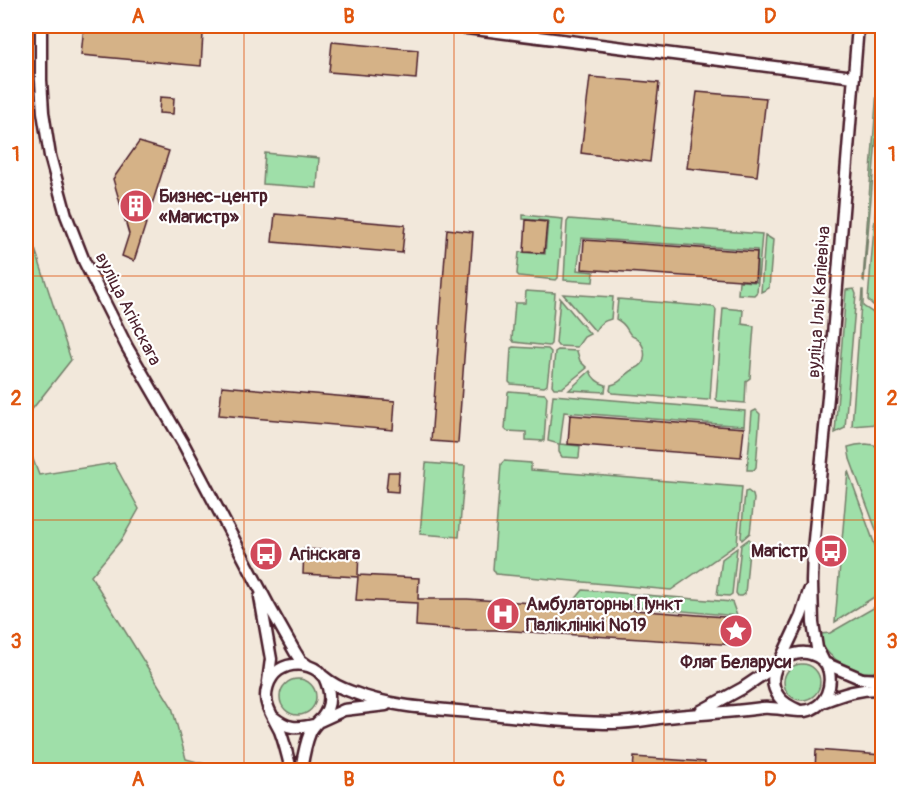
<svg xmlns="http://www.w3.org/2000/svg" width="908" height="796" viewBox="0 0 908 796" font-family="Pangolin,sans-serif">
<rect width="100%" height="100%" fill="#f2e8db"/>
<filter id="ink" filterUnits="userSpaceOnUse"><feTurbulence type="fractalNoise" baseFrequency=".0167" numOctaves="2"/><feDisplacementMap in="SourceGraphic" scale="12" xChannelSelector="R" yChannelSelector="G"/><feConvolveMatrix kernelMatrix="1 2 1 2 8 2 1 2 1" color-interpolation-filters="sRGB"/></filter>
<g filter="url(#ink)">
<path fill="#9fdfa9" stroke="#747f6a" stroke-width="1.5" d="M878,76L882,78V135L876,139L864,281L863,280Z
M882,143V306L873,305L868,300L881,144Z
M265,153L319,158L317,188L263,184Z
M523,215L563,219L558,278L556,280L519,276L517,274L519,252L545,254L548,221L523,219Z
M569,219L762,234L757,292L754,295L738,294L739,281L757,282V250L582,238L577,270L594,272L593,282L564,280L567,222Z
M26,221L71,360L26,417Z
M765,235L773,240L769,288L761,292Z
M854,289L856,294L845,428L835,433L846,290Z
M862,290H863V306L872,312L882,313V425L877,424L852,426Z
M526,291L555,293L551,344L549,346L514,342L512,339L515,303H525Z
M563,294L613,297L611,319C603,321 598,324 595,331Z
M560,298L590,334L584,337L577,347L558,346L556,343Z
M618,299L714,307L716,310L710,399L707,400L612,393L610,390L611,385C622,383 622,377 630,372C633,369 639,368 642,364C647,356 644,343 636,338C635,337 633,337 632,336C625,330 628,325 616,319Z
M723,308L743,310L742,324L754,326L750,378L746,381L745,403L718,401L716,399Z
M513,347L548,349L551,352L547,385L544,387L511,384L509,382L511,348Z
M558,350L577,351L580,361L587,368L562,388H554L552,385L555,352Z
M590,371C593,379 598,383 606,385L605,392L569,390Z
M509,391L545,394L547,397L544,441L526,440V432L507,431L505,429L508,392Z
M553,395L745,411L744,426L564,412L560,444L580,446L579,458L562,457L559,452V444L548,441Z
M756,410L760,414L756,467L754,470H747L752,412Z
M26,441L39,475L114,463L139,509L122,539L91,576L172,707L186,759L228,770H26Z
M866,444L874,445L882,449V546L850,459L848,447L856,445Z
M504,461L531,463V470L742,487L737,544L671,590L496,574L493,569L501,464Z
M426,463L465,466L459,537L420,534Z
M848,471L881,562L882,592L835,622Z
M748,491L753,495L754,499L750,533L742,540L741,537L745,492Z
M749,539L750,540L745,594L742,596H738L736,593L741,545Z
M737,548L732,594L729,596L717,595L722,559Z
M583,590L732,602L737,616L574,601Z
M882,603V668C879,669 876,671 873,672C857,675 829,659 822,644C821,641 821,638 820,634L830,633Z
M784 682a18 18 0 1 1 36 0a18 18 0 1 1-36 0Z
M280 697a18 18 0 1 1 36 0a18 18 0 1 1-36 0Z"/>
<path fill="#d5b287" stroke="#4a1f2b" stroke-width="1.5" d="M84,26H103L203,34L201,66L81,55Z
M332,42L418,50L416,79L329,72Z
M590,77L659,83L650,162L581,153Z
M697,92L766,98L757,176L687,168Z
M160,97L174,98L173,114L159,113Z
M139,142L169,151L134,261L122,256L129,234L113,179Z
M275,214L405,225L402,253L272,242Z
M526,220L547,222L544,253L524,252Z
M447,229L473,232L458,443L431,441Z
M584,240L757,252L755,281L582,269Z
M222,386L395,401L393,430L219,415Z
M570,415L744,428L741,457L568,444Z
M388,472H399L398,492L386,491Z
M304,549L359,552L358,575L419,578L418,599H467L567,605L737,618L736,645L495,630H465L416,626L417,603L356,600L358,577L303,574Z
M816,750L882,755V771H815Z
M634,757L705,762L704,771H633Z"/>
<g fill="none" stroke-linecap="round" stroke-linejoin="round">
<g stroke="#4a1f2b" stroke-width="15">
<path id="minor" d="M41,26V80L43,112L50,156L66,215L84,261L127,347L183,443L269,606L295,652L300,660L307,665
M451,26L854,77
M260,597L271,659L268,682
M781,659L801,616L809,591
M823,660L817,648L813,623L812,582L813,550L828,397L858,26
M827,664L862,679L882,680
M822,702C843,694 861,688 882,689
M701,711L743,688L777,665
M273,717C288,729 296,729 314,725
M320,721L344,710L386,705
M291,770C288,757 285,744 280,731C276,723 271,715 268,707C263,694 268,678 279,670C291,662 307,663 318,671C320,673 322,676 324,677C332,684 343,689 352,692C394,709 446,709 491,714C531,718 573,723 613,723C631,723 650,719 667,717C699,714 731,712 762,708C776,706 800,715 812,709C826,703 832,687 829,672C827,662 821,657 811,654C803,651 796,653 789,656C772,663 769,683 779,697C784,704 791,707 798,710
M301,770C303,758 305,745 310,733C313,726 317,723 322,718C332,705 331,692 324,677"/>
</g>
<use href="#minor" stroke="#fff" stroke-width="10"/>
</g>
</g>
<path fill="none" stroke="#e0560e" stroke-width="1.5" stroke-opacity="0.55" d="M244,26V770M454,26V770M664,26V770M26,276H882M26,520H882"/>
<defs>
<g id="building-disc" transform="scale(1.725)"><circle r="9.5" fill="#d1495b" stroke="#fff"/><path d="M-4-6H4V6H1V3H-1V6H-4ZM-2.5-4.3h1.7v1.8h-1.7ZM.8-4.3h1.7v1.8H.8ZM-2.5-1h1.7V.8h-1.7ZM.8-1h1.7V.8H.8Z" fill="#fff"/></g>
<g id="bus-disc" transform="scale(1.725)"><circle r="9.5" fill="#d1495b" stroke="#fff"/><path d="M-5-6H5V4H4V6H2V4H-2V6H-4V4H-5ZM-3.5-4V0h7V-4ZM-3.5 1.2v1.5H-2V1.2ZM2 1.2v1.5H3.5V1.2Z" fill="#fff"/></g>
<g id="hospital-disc" transform="scale(1.725)"><circle r="9.5" fill="#d1495b" stroke="#fff"/><path d="M-5-5h3v3.5h4V-5h3V5h-3V1.5h-4V5h-3Z" fill="#fff"/></g>
<g id="sight-disc" transform="scale(1.725)"><circle r="9.5" fill="#d1495b" stroke="#fff"/><path d="M0-6L1.8-2.2L6-1.7L2.9 1.2L3.7 5.4L0 3.3L-3.7 5.4L-2.9 1.2L-6-1.7L-1.8-2.2Z" fill="#fff"/></g>
</defs>
<g fill-rule="evenodd">
<use href="#building-disc" x="136" y="206"/>
<use href="#bus-disc" x="831" y="551"/>
<use href="#bus-disc" x="266" y="554"/>
<use href="#hospital-disc" x="503" y="614"/>
<use href="#sight-disc" x="736" y="631"/>
</g>
<g text-anchor="middle" dominant-baseline="central" stroke-width="4.5" stroke-linejoin="round" paint-order="stroke">
<g font-size="18" font-weight="bold" fill="#4a1f2b" stroke="#fff" text-anchor="start">
<text x="159" y="196">Бизнес-центр<tspan x="159" dy="21">«Магистр»</tspan></text>
<text x="808" y="551" text-anchor="end">Магістр</text>
<text x="289" y="554">Агінскага</text>
<text x="526" y="604">Амбулаторны Пункт<tspan x="526" dy="21">Паліклінікі №19</tspan></text>
<text x="736" y="662" text-anchor="middle">Флаг Беларуси</text>
</g>
<g font-size="18" fill="#4a1f2b" stroke="#fff">
<text transform="translate(819 302) rotate(-86)">вуліца Ільі Капіевіча</text>
<text transform="translate(128 309) rotate(63)">вуліца Агінскага</text>
</g>
</g>
<rect width="908" height="796" fill="none" stroke="#fff" stroke-width="66"/>
<rect x="33" y="33" width="842" height="730" fill="none" stroke="#e0560e" stroke-width="2"/>
<g font-size="20" text-anchor="middle" font-weight="bold" fill="#e0560e">
<text x="138" y="23">A</text>
<text x="349" y="23">B</text>
<text x="559" y="23">C</text>
<text x="770" y="23">D</text>
<text x="16" y="161">1</text>
<text x="892" y="161">1</text>
<text x="16" y="405">2</text>
<text x="892" y="405">2</text>
<text x="16" y="648">3</text>
<text x="892" y="648">3</text>
<text x="138" y="786">A</text>
<text x="349" y="786">B</text>
<text x="559" y="786">C</text>
<text x="770" y="786">D</text>
</g>
</svg>
